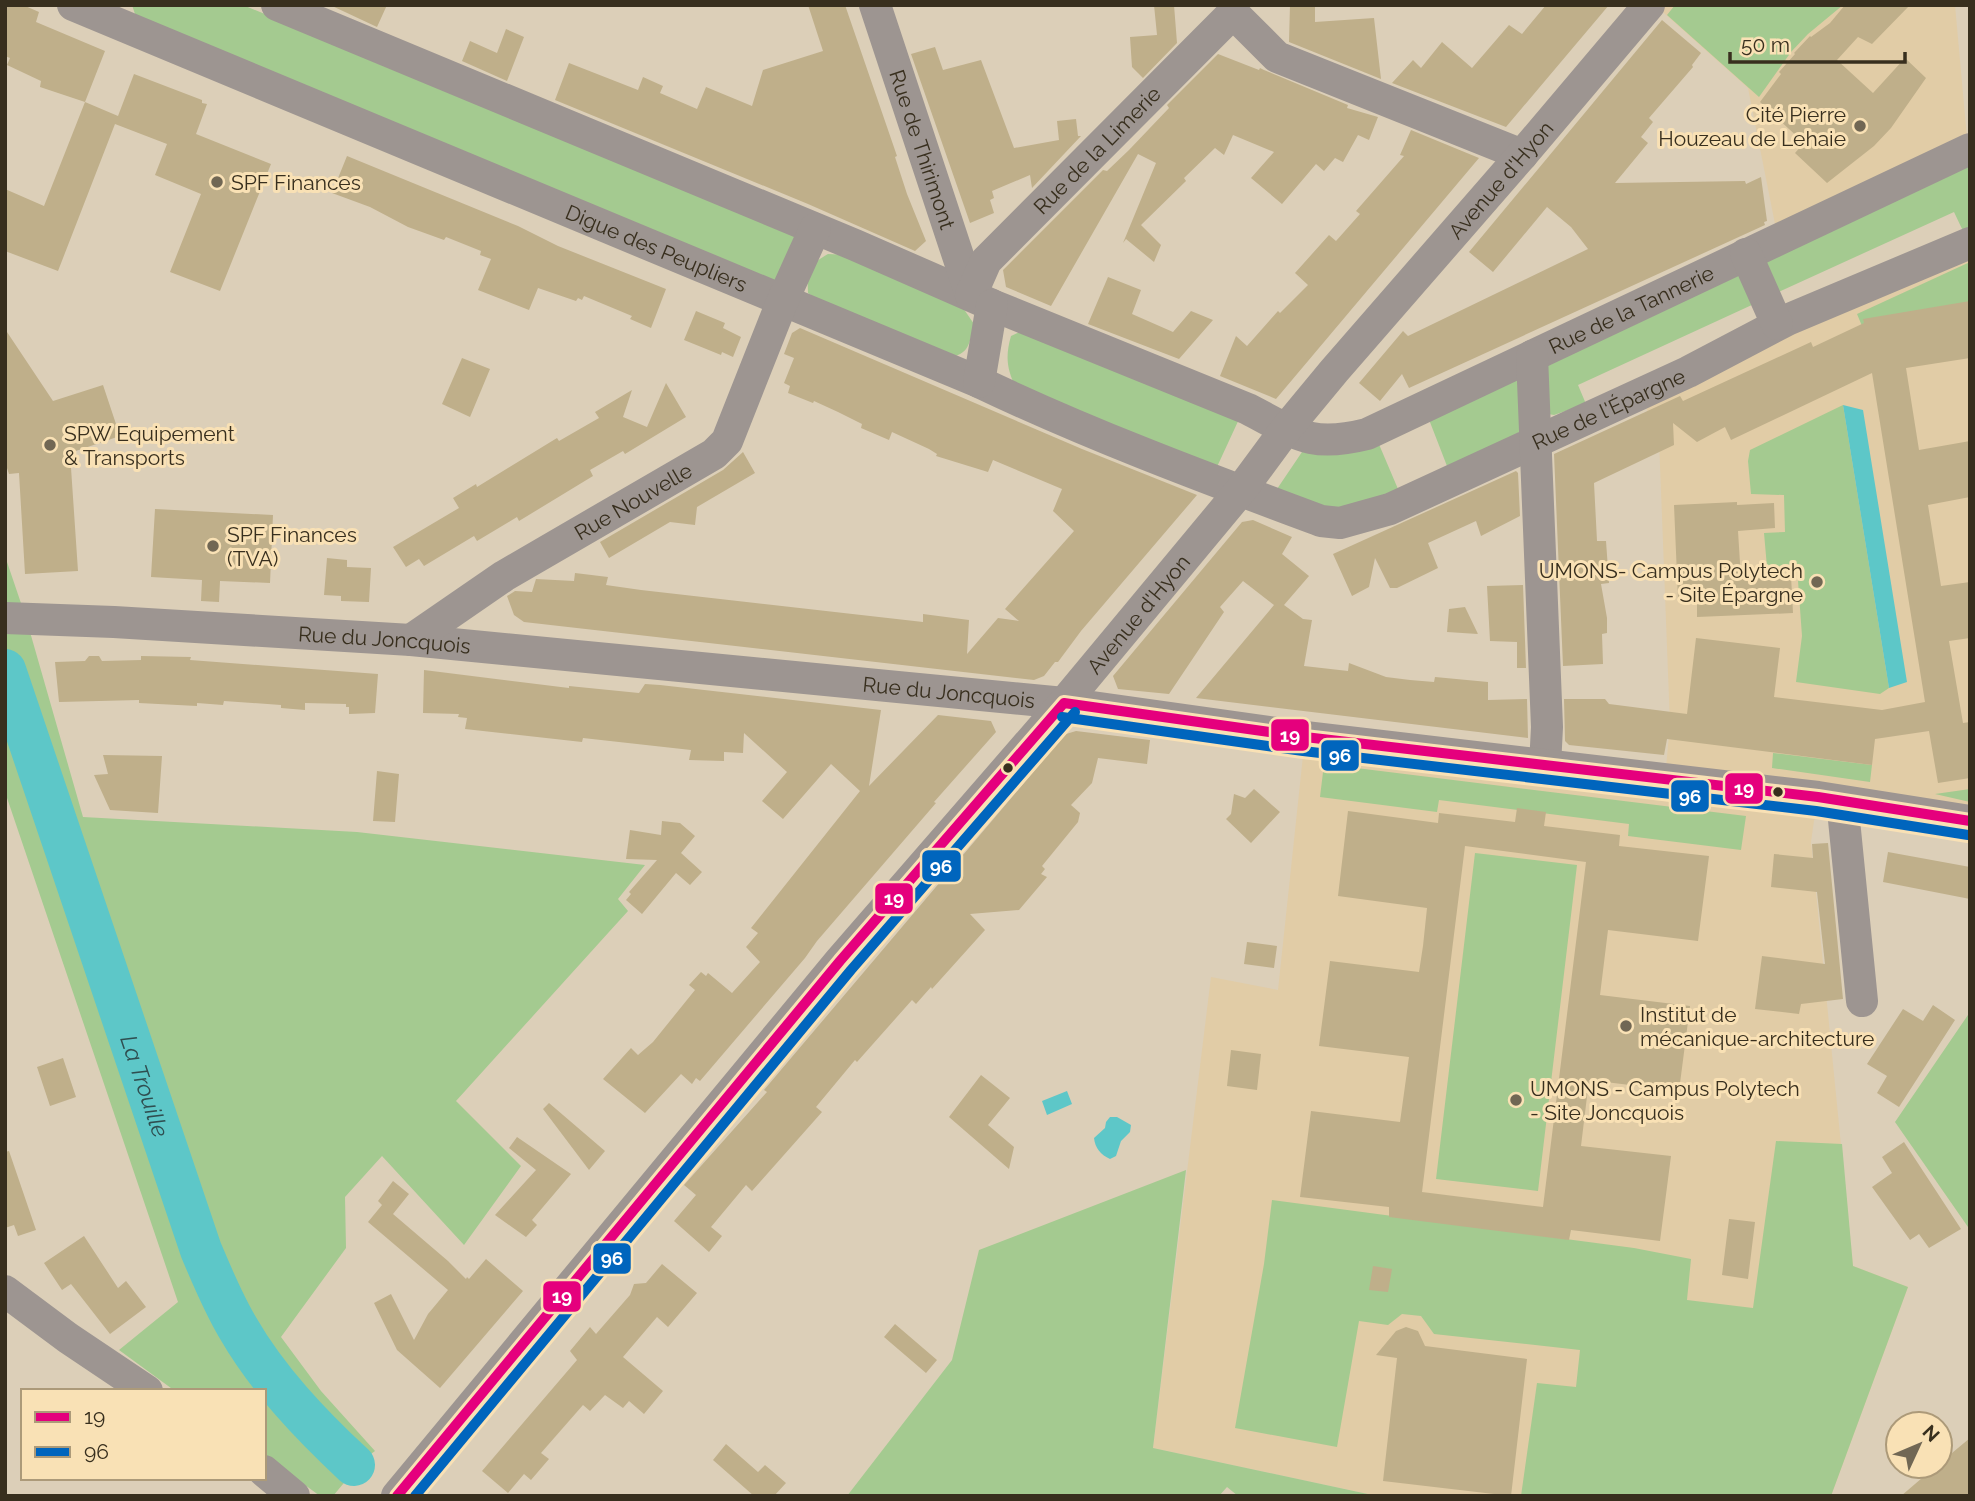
<svg xmlns="http://www.w3.org/2000/svg" width="1975" height="1501" viewBox="0 0 1975 1501" font-family="Raleway,sans-serif">
<rect width="100%" height="100%" fill="#dccfb8"/>
<path fill="#e1cca6" d="M1655,5H1955L1968,149L1778,239L1748,88Z
M1970,243V821L1817,799L1811,842L1853,1266L1908,1287L1831,1496H1377L1153,1448L1211,977L1278,990L1305,737L1665,779L1670,724L1659,439L1640,393Z"/>
<path fill="#a4ca90" d="M132,5H243L793,234L798,247L774,281L136,17Z
M1675,5H1843L1808,34L1791,52L1759,97L1667,15Z
M1970,162V227L1963,231L1954,212L1774,294L1757,258Z
M828,254L848,255L959,302L974,324C969,344 970,354 948,358L826,306L808,293C807,272 808,265 828,254Z
M1970,262V309L1862,326L1857,314Z
M1738,270L1754,304L1578,385L1586,404L1554,415L1548,414L1545,366Z
M1028,328L1240,417L1216,469L1016,388C1007,369 1005,357 1011,336Z
M1514,380L1519,382L1524,424L1517,435L1447,466L1428,417Z
M1843,405L1889,688L1880,694L1796,682L1802,636L1797,567H1767L1764,533L1785,532L1784,495L1751,494L1748,461L1750,450Z
M1378,442L1398,489L1364,505L1332,509L1277,489L1302,452L1324,454Z
M5,556L26,618L83,817L357,832L645,865L618,899L628,911L456,1101L521,1166L464,1245L382,1156L345,1197L346,1248L281,1337L321,1391L375,1451L363,1460L333,1496H320L264,1455V1391H175L119,1350L178,1302L5,792Z
M1773,753L1872,765L1870,782L1772,768Z
M1324,764L1746,816L1741,850L1628,836L1629,824L1439,800L1437,812L1320,797Z
M1970,789V802L1935,794Z
M1475,853L1577,865L1538,1191L1436,1179Z
M1970,1012V1227H1968L1895,1122Z
M1776,1141L1842,1144L1853,1266L1908,1287L1831,1496H1521L1537,1383L1576,1387L1580,1350L1434,1334L1421,1316L1402,1314L1388,1325L1359,1321L1337,1447L1235,1428L1264,1264L1272,1200L1634,1248L1691,1259L1687,1300L1753,1308Z
M1186,1170L1153,1448L1377,1496H1238L1227,1487L1219,1496H847L952,1360L979,1250Z"/>
<path fill="#5dc7c8" d="M1843,405L1863,410L1907,682L1889,688Z
M1067,1091L1072,1104L1047,1115L1042,1101Z
M1110,1117H1117L1131,1125L1130,1132L1121,1141L1116,1156L1110,1159C1101,1155 1095,1148 1094,1138L1105,1128L1106,1122Z"/>
<g fill="none" stroke-linecap="round" stroke-linejoin="round">
<path stroke="#5dc7c8" stroke-width="42" id="s1" d="M5,670L201,1250C212,1276 223,1303 238,1328C268,1380 311,1425 354,1465"/>
</g>
<path fill="#bfaf8a" fill-rule="evenodd" d="M5,5H23L39,12L36,22L105,51L85,102L40,87L41,81L7,65L10,58L5,56Z
M330,5H387L377,27Z
M808,5H845L897,156L895,157L907,194L926,241L915,251L808,204L555,100L569,63L638,90L643,77L663,86L660,93L697,109L706,87L752,106L763,70L823,51Z
M1154,5H1174L1177,43L1143,78L1132,67L1130,37L1157,35Z
M1290,5H1315V22L1374,18L1381,79L1289,42Z
M1546,5H1609L1506,127L1392,83L1413,60L1421,68L1442,42L1472,68L1509,25L1522,34Z
M1845,5H1910L1872,44L1858,37L1837,60L1873,93L1905,58L1926,78L1891,128L1874,146L1827,183L1795,153L1804,143L1760,102L1781,74L1779,72L1795,54L1794,53L1810,36L1811,37L1830,23Z
M1662,20L1701,53L1692,65L1693,67L1649,118L1653,122L1641,137L1648,143L1615,183L1745,181L1746,184L1761,177L1767,221L1764,222L1765,225L1409,388L1402,374L1380,401L1359,383L1403,331L1408,336L1588,249L1571,227L1547,207L1493,272L1469,252Z
M506,29L524,37L507,81L462,61L470,41L497,53Z
M935,47L943,70L981,60L1014,148L1059,140L1057,121L1076,119L1078,136H1081L1032,188L1030,175L992,191L994,198L990,200L994,213L970,223L911,54Z
M1218,54L1259,70L1260,68L1264,70L1348,105L1347,108L1378,117L1369,140L1358,135L1343,162L1335,158L1324,171L1316,164L1282,204L1251,178L1274,152L1233,135L1224,155L1215,148L1184,178L1186,181L1141,225L1161,245L1154,262L1126,239L1123,243L1156,163L1138,154L1051,306L1006,287L1003,270L1103,170L1107,171L1129,150L1169,108L1167,105Z
M134,74L202,100V103L207,104L196,134L271,164L220,291L170,272L201,194L155,175L167,144L115,124L58,271L5,251V189L44,206L85,102L118,116Z
M1411,130L1479,158L1276,399L1220,376L1236,336L1247,346L1278,311L1280,313L1308,285L1295,273L1329,235L1336,241L1360,214L1356,211L1404,156L1400,155Z
M347,156L518,226L558,246L666,289L651,328L630,319L632,316L584,296L582,300L578,298L576,301L538,288L529,310L478,290L491,259L480,255L481,251L446,237L444,240L408,227L370,207L332,193Z
M1108,277L1141,290L1132,314L1173,332L1191,311L1213,320L1179,359L1088,324Z
M1970,301V358L1906,368L1919,450L1970,441V497L1928,505L1941,586L1970,582V638L1949,641L1963,723L1970,722V778L1938,783L1929,731L1875,739L1872,765L1667,739L1664,755L1569,745L1565,741L1564,699H1605L1609,704L1617,705L1687,714L1696,638L1780,648L1774,697L1882,710L1925,702L1872,373L1731,440L1725,427L1697,442L1673,423L1674,445L1594,483L1597,541H1606L1609,583L1601,584L1607,618V633L1602,634L1603,664L1563,666L1554,454L1680,396L1683,401L1811,342L1813,347L1864,323L1863,319Z
M696,311L725,323L723,328L741,337L733,357L722,352L721,355L684,340Z
M800,328L1082,449L1197,495L1081,631L1058,662H1055L1044,676L1034,680L524,622L514,615L507,596L515,591L532,592L536,579L574,581L575,573L608,577L606,585L641,590L923,622V614L969,620L967,654L998,618L1019,621L1005,609L1074,531L1053,511L1062,489L993,460L988,472L936,456L937,454L929,449L892,432L889,440L861,428L862,424L838,412L814,401L813,403L788,393L790,386L784,383L794,358L784,354L792,333Z
M5,329L53,401L103,385L120,436L70,453L78,571L25,574L19,473L9,474L5,462Z
M462,358L490,369L470,417L442,404Z
M666,383L686,417L625,454L623,451L590,470L593,476L519,521L517,517L477,541L474,536L424,566L419,559L406,567L393,547L459,508L453,498L476,484L477,487L557,438L559,441L599,418L595,412L632,390L623,417L647,427Z
M743,452L755,473L697,507L695,525L670,522L609,558L600,542L723,470Z
M1516,471L1518,473L1520,516L1481,536L1476,521L1428,543L1438,568L1397,588H1390L1375,558L1369,587L1352,596L1333,554Z
M1737,502V505L1774,503L1775,528L1738,531L1741,579L1791,576L1793,613L1697,617V598L1678,599L1674,505Z
M155,509L273,515L270,583L220,581L219,602L201,601L202,580L151,577Z
M1253,520L1292,537L1282,554L1309,576L1284,605L1303,619L1312,620L1304,666L1348,671L1349,663L1386,677L1410,680L1434,682L1435,677L1488,682V700L1527,699L1528,738L1196,698L1274,605L1243,581L1220,607L1224,612L1169,694L1118,689L1113,676L1242,522Z
M327,558L347,560V567L371,568L369,602L341,601V596L324,595Z
M1523,585L1526,668H1517V642L1490,641L1487,586Z
M1465,607L1478,634L1447,632L1449,609Z
M89,656H99L102,661L141,660V656L191,657L190,660L378,674L375,713L349,714V707H346V704L305,703V710L281,708V705L224,701L223,705L197,703V706L139,703V700L59,702L55,662L85,661Z
M424,670L569,688V686L639,693L645,684L660,685L881,710L869,786L938,715L991,721L996,732L934,802L936,803L817,941L805,958L700,1081L696,1078L692,1084L681,1074L645,1113L603,1079L631,1048L638,1055L653,1042L695,990L689,985L701,972L706,976L708,973L732,993L760,962L746,947L758,933L751,928L860,791L831,764L783,819L762,801L787,772L744,733L743,753L724,752V761L689,760L691,750L583,738L582,742L465,729L467,718L458,717L459,714L423,713Z
M1076,731L1150,740L1147,764L1098,758L1092,783L1071,805L1080,813L1078,822L1042,866L1045,869L1041,874L1047,877L1019,910L970,914L985,930L932,989L931,987L916,1004L912,1000L857,1062L855,1060L816,1107L822,1112L752,1191L746,1185L711,1227L722,1236L709,1252L674,1221L696,1195L684,1185L767,1092L764,1090L1051,751L1066,734Z
M103,755L162,756L158,813L110,810L94,775L108,774Z
M377,771L399,774L395,822L373,821Z
M1254,789L1280,812L1251,843L1226,819L1231,814L1234,794L1245,798Z
M1517,808L1546,812L1544,826L1620,835L1619,846L1709,856L1698,941L1608,930L1600,995L1690,1006L1679,1091L1589,1080L1581,1146L1671,1156L1660,1241L1571,1230L1569,1240L1389,1217V1207L1300,1197L1311,1111L1400,1122L1409,1057L1319,1046L1330,961L1419,972L1423,946L1427,908L1338,896L1348,811L1438,823L1439,813L1515,822ZM1465,846L1586,862L1543,1207L1422,1192Z
M662,821L680,823L695,836L681,853L702,872L690,885L676,873L642,914L626,900L631,894L629,892L657,860L626,859L630,830L661,835Z
M1828,843L1843,999L1801,1004L1799,1014L1755,1009L1762,956L1825,964L1817,892L1771,887L1774,854L1813,858L1812,844Z
M1888,852L1970,867V899L1883,882Z
M1247,942L1277,946L1274,968L1244,964Z
M1933,1005L1955,1020L1899,1107L1877,1093L1887,1076L1867,1064L1903,1009L1923,1021Z
M1231,1050L1261,1054L1257,1090L1227,1086Z
M63,1058L76,1097L50,1106L37,1067Z
M981,1075L1010,1098L988,1125L1014,1147L1009,1169L949,1117Z
M549,1103L605,1151L589,1170L543,1109Z
M517,1137L571,1174L532,1220L537,1225L526,1237L495,1215L536,1170L509,1148Z
M1904,1142L1961,1229L1929,1248L1919,1234L1910,1240L1872,1187L1892,1173L1882,1157Z
M9,1151L36,1230L18,1236L14,1225L5,1228V1152Z
M393,1181L409,1194L393,1214L448,1261L466,1279L467,1277L469,1279L486,1259L523,1291L440,1388L397,1350L374,1303L391,1294L414,1340L428,1314L448,1290L368,1222L382,1205L378,1201Z
M1729,1219L1755,1222L1748,1279L1722,1275Z
M84,1236L118,1288L126,1281L146,1307L110,1334L71,1284L62,1290L44,1263Z
M662,1264L697,1293L668,1327L657,1317L623,1357L663,1391L644,1414L629,1401L623,1408L605,1395L590,1411L583,1405L541,1453L549,1459L531,1480L524,1474L508,1493L482,1471L577,1360L570,1351L590,1327L596,1334L630,1295L634,1284L646,1283Z
M1373,1266L1392,1269L1388,1292L1369,1290Z
M895,1324L937,1360L926,1373L884,1337Z
M1406,1327L1418,1331L1425,1346L1527,1359L1511,1496L1383,1481L1397,1358L1376,1355L1396,1331Z
M1970,1438V1496H1901L1936,1466H1940V1463Z
M726,1444L758,1472L765,1465L786,1483L774,1496H754L713,1460Z"/>
<g fill="none" stroke-linecap="round" stroke-linejoin="round">
<g stroke="#9d9591" stroke-width="32">
<path id="s2" d="M73,5L979,382C1090,435 1206,478 1321,521L1340,523L1390,509L1688,372L1787,320L1970,243"/>
<path id="s3" d="M277,5L855,245L992,305L1248,409C1298,435 1311,448 1367,434L1970,149"/>
<path id="s4" d="M875,5L971,295"/>
<path d="M1746,254L1777,324"/>
<path id="s5" d="M971,295L986,261L1233,13L1277,57L1522,155"/>
<path d="M1532,356L1547,727L1545,766"/>
<path d="M979,382L992,305"/>
<path id="s6" d="M5,618L114,622L411,640L1064,703L1305,737L1818,797L1970,821"/>
<path id="s7" d="M411,640L504,576L714,454L727,441L782,302L815,229"/>
<path d="M1848,803L1844,820L1862,1001"/>
<path d="M5,1291L68,1338L147,1391"/>
<path d="M264,1471L294,1496"/>
<path id="s8" d="M397,1496L840,961L1064,703L1241,490L1286,429L1334,371L1522,155L1649,5"/>
</g>
<g stroke="#f9e1b5" stroke-width="16">
<path id="bus-1" d="M1064,703L1305,737L1818,797L1970,821
M397,1496L840,961L1064,703"/>
</g>
<g stroke="#f9e1b5" stroke-width="16">
<path id="bus-2" d="M1062,717L1303,751L1816,811L1968,835
M415,1496L851,970L1075,712"/>
</g>
<use href="#bus-1" stroke="#e5007d" stroke-width="10"/>
<use href="#bus-2" stroke="#0065bd" stroke-width="10"/>
</g>
<g fill="#716754" stroke="#f9e1b5" stroke-width="2.5">
<circle cx="1860" cy="126" r="7"/>
<circle cx="217" cy="182" r="7"/>
<circle cx="50" cy="445" r="7"/>
<circle cx="213" cy="546" r="7"/>
<circle cx="1817" cy="582" r="7"/>
<circle cx="1626" cy="1026" r="7"/>
<circle cx="1516" cy="1100" r="7"/>
</g>
<g fill="#382f1e" stroke="#f9e1b5" stroke-width="2.5">
<circle cx="1008" cy="768" r="6"/>
<circle cx="1778" cy="792" r="6"/>
</g>
<g text-anchor="middle" dominant-baseline="central" stroke-width="6" stroke-linejoin="round" paint-order="stroke">
<g font-size="21" fill="#382f1e" stroke="#f9e1b5" text-anchor="start">
<text x="1846" y="114" text-anchor="end">Cité Pierre<tspan x="1846" dy="24">Houzeau de Lehaie</tspan></text>
<text x="231" y="182">SPF Finances</text>
<text x="64" y="433">SPW Equipement<tspan x="64" dy="24">&amp; Transports</tspan></text>
<text x="227" y="534">SPF Finances<tspan x="227" dy="24">(TVA)</tspan></text>
<text x="1803" y="570" text-anchor="end">UMONS- Campus Polytech<tspan x="1803" dy="24">- Site Épargne</tspan></text>
<text x="1640" y="1014">Institut de<tspan x="1640" dy="24">mécanique-architecture</tspan></text>
<text x="1530" y="1088">UMONS - Campus Polytech<tspan x="1530" dy="24">- Site Joncquois</tspan></text>
</g>
<g font-size="21" fill="#382f1e" stroke="#f9e1b5">
<text stroke="none"><textPath href="#s4" startOffset="152">Rue de Thirimont</textPath></text>
<text stroke="none"><textPath href="#s5" startOffset="194">Rue de la Limerie</textPath></text>
<text stroke="none"><textPath href="#s8" startOffset="1718">Avenue d'Hyon</textPath></text>
<text stroke="none"><textPath href="#s2" startOffset="632">Digue des Peupliers</textPath></text>
<text stroke="none"><textPath href="#s3" startOffset="1470">Rue de la Tannerie</textPath></text>
<text stroke="none"><textPath href="#s2" startOffset="1662">Rue de l'Épargne</textPath></text>
<text stroke="none"><textPath href="#s7" startOffset="262">Rue Nouvelle</textPath></text>
<text stroke="none"><textPath href="#s8" startOffset="1152">Avenue d'Hyon</textPath></text>
<text stroke="none"><textPath href="#s6" startOffset="380">Rue du Joncquois</textPath></text>
<text stroke="none"><textPath href="#s6" startOffset="947">Rue du Joncquois</textPath></text>
</g>
<g font-size="23" font-style="italic" fill="#2f4e50" stroke="#f9e1b5">
<text stroke="none"><textPath href="#s1" startOffset="439">La Trouille</textPath></text>
</g>
</g>
<g stroke="#f9e1b5" stroke-width="2.5">
<rect x="1270" y="718" width="40" height="34" rx="7" fill="#e5007d"/>
<rect x="1320" y="739" width="40" height="33" rx="7" fill="#0065bd"/>
<rect x="1724" y="772" width="40" height="33" rx="7" fill="#e5007d"/>
<rect x="1670" y="779" width="40" height="34" rx="7" fill="#0065bd"/>
<rect x="921" y="849" width="41" height="34" rx="7" fill="#0065bd"/>
<rect x="874" y="882" width="40" height="33" rx="7" fill="#e5007d"/>
<rect x="592" y="1242" width="40" height="33" rx="7" fill="#0065bd"/>
<rect x="542" y="1280" width="40" height="33" rx="7" fill="#e5007d"/>
</g>
<g font-size="19" text-anchor="middle" font-weight="bold" fill="#fff">
<text x="1290" y="742">19</text>
<text x="1340" y="762">96</text>
<text x="1744" y="795">19</text>
<text x="1690" y="803">96</text>
<text x="941" y="873">96</text>
<text x="894" y="905">19</text>
<text x="612" y="1265">96</text>
<text x="562" y="1303">19</text>
</g>
<rect width="1975" height="1501" fill="none" stroke="#382f1e" stroke-width="14"/>
<rect x="21" y="1389" width="245" height="91" fill="#f9e1b5" stroke="#ac9a79" stroke-width="2"/>
<rect x="35" y="1412" width="35" height="10" fill="#e5007d" stroke="#ac9a79" stroke-width="2"/>
<text x="84" y="1424" font-size="21" fill="#382f1e">19</text>
<rect x="35" y="1447" width="35" height="10" fill="#0065bd" stroke="#ac9a79" stroke-width="2"/>
<text x="84" y="1459" font-size="21" fill="#382f1e">96</text>
<g transform="translate(1919 1445) rotate(46)"><circle r="33" fill="#f9e1b5" stroke="#ac9a79" stroke-width="2"/>
<path d="M0-5L12 26L0 18L-12 26Z" fill="#716754"/>
<text y="-10" font-size="19" font-weight="bold" text-anchor="middle" fill="#382f1e">N</text>
</g>
<path d="M1730 52v10h175v-10" fill="none" stroke="#382f1e" stroke-width="3.5"/>
<text x="1741" y="52" font-size="21" fill="#382f1e" stroke="#f9e1b5" stroke-width="5" paint-order="stroke">50 m</text>
</svg>
